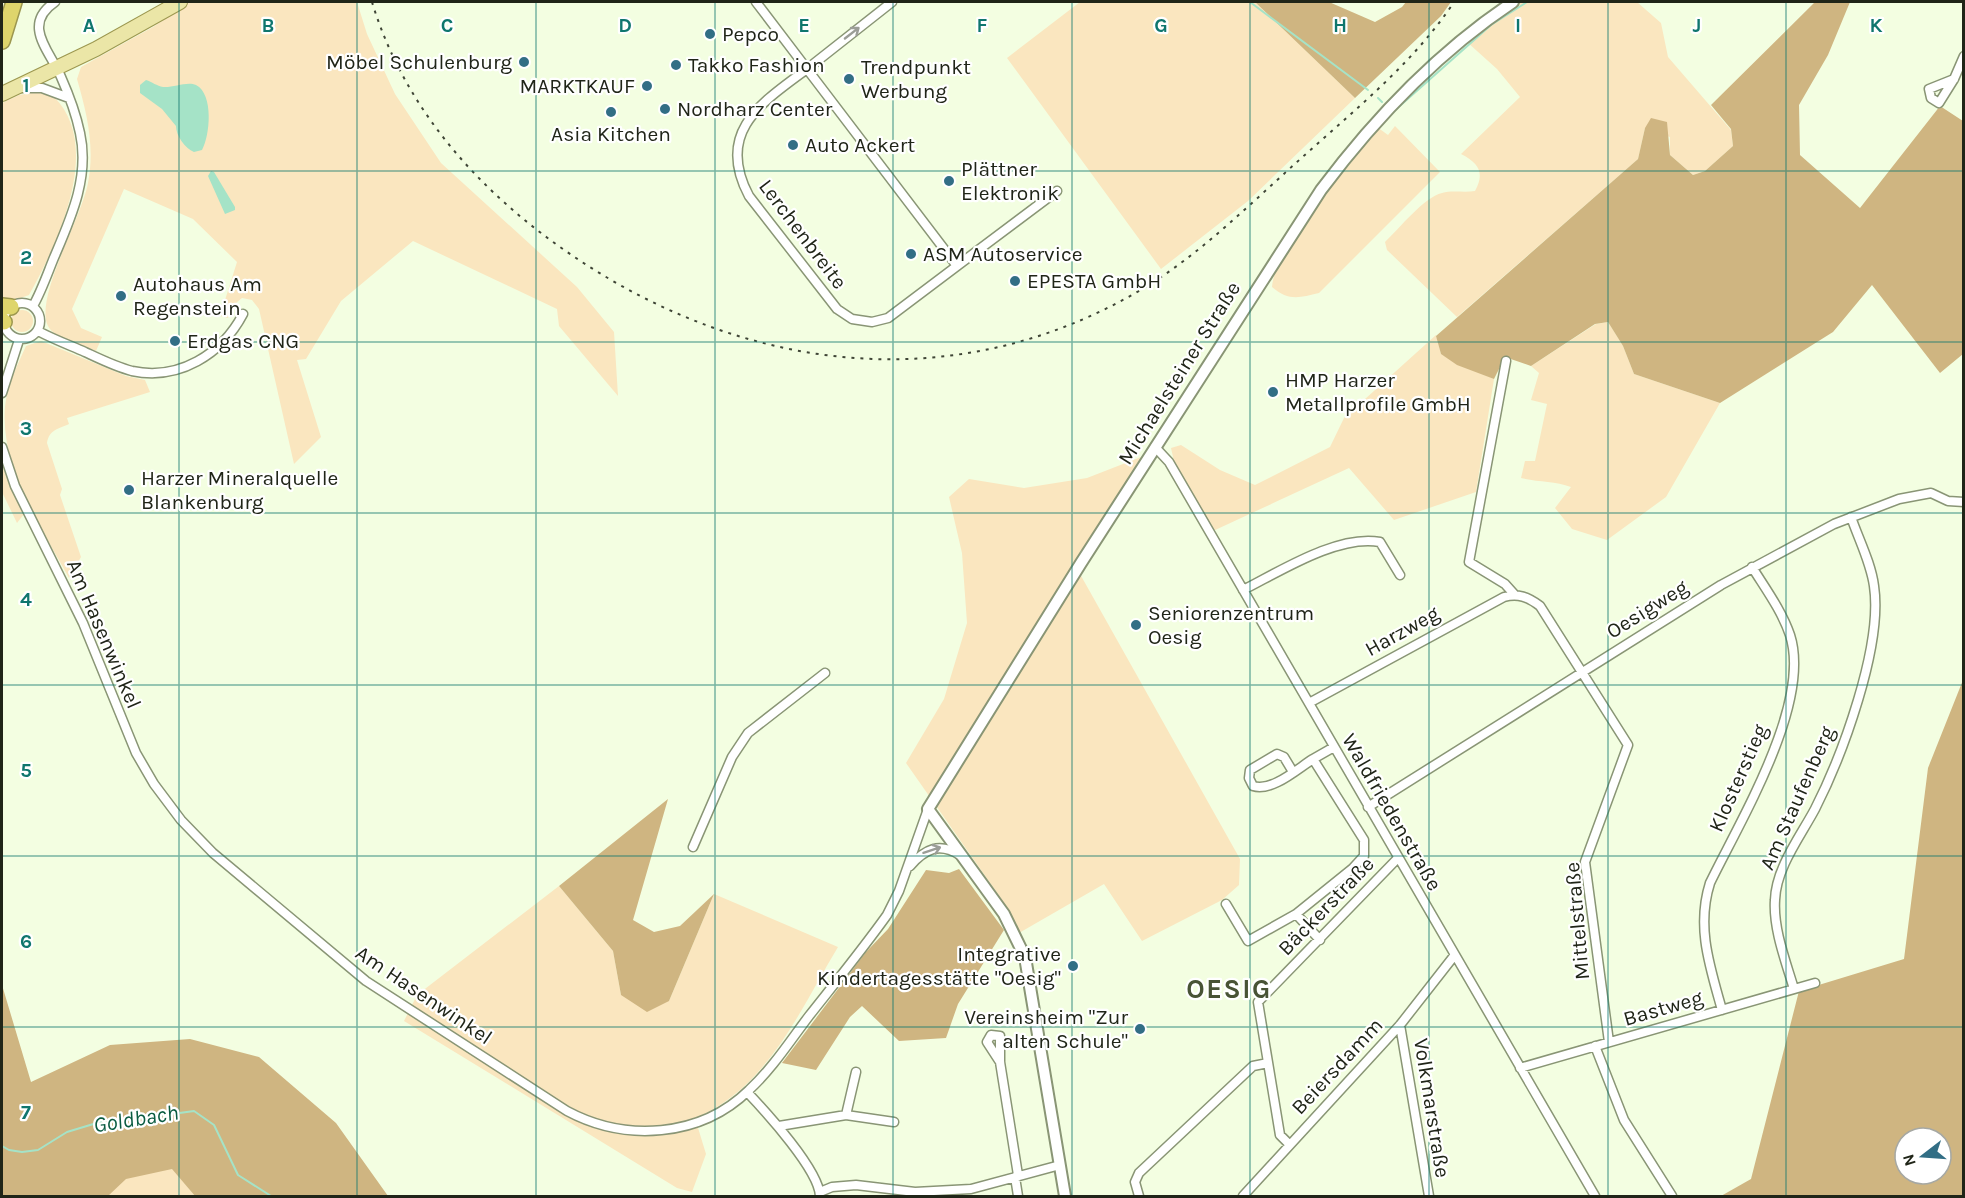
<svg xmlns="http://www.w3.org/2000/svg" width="1965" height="1198" viewBox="0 0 1965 1198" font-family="Karla,sans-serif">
<rect width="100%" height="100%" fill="#f3fee1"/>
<path fill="#fae6bf" d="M190,2H357L367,34L395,94L441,163L577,287L614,332L618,396L559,326L557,309L413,241L341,301L306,359L297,360L321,437L294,464L259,309L252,300L242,298L231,307L228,318L220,316L237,262L193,219L124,189L72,309L81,328L102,337L96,351C83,345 54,339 48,326C34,298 82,217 88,183C95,146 87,114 77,79L81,67L153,27Z
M1080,2H1255L1355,98L1248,201L1161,269L1007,58Z
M1520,2H1637L1661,23L1668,57L1731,130L1733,146L1705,171L1693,175L1670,155V137L1645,128L1638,159L1457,317L1387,250L1385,242C1399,229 1424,197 1442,193C1452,190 1464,193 1475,191C1485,173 1479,163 1461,154L1520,97L1497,69L1467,42Z
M37,92L54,97C104,146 57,245 29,295L9,302L2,301V103L19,95Z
M1395,126L1440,172L1319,293C1299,298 1288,301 1272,287C1276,243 1348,164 1377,127L1388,135Z
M11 321a11 11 0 1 1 22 0a11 11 0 1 1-22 0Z
M1608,322L1623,346L1634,374L1720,403L1666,497L1607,540L1572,529L1555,508L1571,487C1555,481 1538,482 1521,478L1525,461H1535L1547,404L1531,400L1539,373L1531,366L1596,324Z
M1436,335L1441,354L1494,379L1476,492L1394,520L1349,468L1213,531L1175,466L1171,448L1181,445L1220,470L1255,485L1330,447L1344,418Z
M41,341L126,376L145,380L150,392L67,418L69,424C58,429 49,430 47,443L62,489L60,495L81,557L69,578C41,527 0,468 5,407C7,385 17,366 26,346Z
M1141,457L1081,563L1080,574L1240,859L1239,885L1222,900L1142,941L1104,884L1019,933L1002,900L906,763L944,699L967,623L962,553L949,497L969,479L1024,488L1087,478Z
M2,466L24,514L17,523L2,492Z
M559,886L613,951L621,995L669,1001L714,894L838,947C800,1010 767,1089 695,1118L706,1154L692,1192L677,1188L404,1021L417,995Z
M172,1168L195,1196H107L126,1175Z"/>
<path fill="#cfb581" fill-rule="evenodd" d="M1255,2H1329L1375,22L1402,7L1406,2H1451L1441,16L1355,98Z
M1815,2H1850L1828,55L1799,105L1800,155L1860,208L1940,106L1963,121V354L1940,373L1872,285L1833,332L1720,403L1634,374L1623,346L1608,322L1595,324L1531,366L1505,357L1494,379L1457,365L1441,354L1436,336L1638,159L1645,128L1651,118L1667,122L1670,155L1693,175L1705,171L1733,146L1731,129L1711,105Z
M1963,680V1196H1721L1751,1179L1799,991L1904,959L1928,768ZM1905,1138H1941V1174H1905Z
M668,799L633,920L654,932L680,926L714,894L669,1001L647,1012L621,995L613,951L559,886Z
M959,869L1004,930L958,1004L946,1038L899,1041L862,1006L850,1017L816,1070L782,1063L866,952L888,929L926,870L949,873Z
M2,985L31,1082L110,1045L190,1039L259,1057L336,1123L388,1196H195L172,1169L126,1179L108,1196H2Z"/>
<path fill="#a5e3c7" d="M146,80C152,82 157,86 163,87C173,88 187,81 196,85C214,94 210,136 202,150L194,152C185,148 176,136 176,126L162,109L140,93V85Z
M211,171L214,172L235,207V210L225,214L208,176Z"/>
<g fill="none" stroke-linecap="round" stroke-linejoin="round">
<path stroke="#a5e3c7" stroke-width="2" d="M1250,2L1368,90
M1378,98L1382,102
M1393,112L1491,25L1527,2
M2,1146L9,1150L22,1152L38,1150L67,1132L110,1119L129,1120L194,1111L214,1125L238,1175L271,1196"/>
<g stroke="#899575" stroke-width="11">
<path id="minor" d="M756,2L807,69L892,2
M807,69L957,266L888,318L872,322L852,319L837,309L749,196C715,132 761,103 807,69Z
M1954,79L1929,89L1931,98L1939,103L1954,79L1964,56
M22,88H42L69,98
M957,266L1057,191
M4 321a18 18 0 1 1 36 0a18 18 0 1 1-36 0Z
M33,306C41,292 47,275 53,260C70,220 90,178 80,133C76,114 69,95 61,77C50,51 21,25 55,2
M38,331C53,339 69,345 85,352C100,359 116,367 132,371C179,381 222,354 243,314
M1506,361L1469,562L1505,584L1514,594
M2,393L19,340
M2,447L15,486L83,623L136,753L154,784L181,820L213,853L366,981L567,1111C625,1142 700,1138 749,1090C772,1069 790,1041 809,1016C835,983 862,950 887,915L899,891L928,809
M1155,447L1169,462L1595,1196
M1243,590C1279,572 1338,534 1380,542L1400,575
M1309,703L1504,597C1518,593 1528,597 1540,606L1628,745L1585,862L1609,1042
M1293,772L1284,757L1277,754L1250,770L1249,778L1253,786C1272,792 1297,769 1313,759
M1368,807L1721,585L1834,524L1899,499L1931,493L1948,501L1964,502
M693,847L732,757L748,733L825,673
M910,866C925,849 939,842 960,855
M1226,904L1248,941L1296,914L1320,940
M1296,914L1353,868L1364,856V840L1313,759L1334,747
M1794,989C1786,962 1773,929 1775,900C1776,868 1800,837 1815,809C1842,756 1883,646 1874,586C1871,563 1859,540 1851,517
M1722,1010C1710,967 1696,927 1710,883C1740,821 1812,703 1790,635C1782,611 1765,588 1752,567
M1400,1025L1429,1196
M1595,1046L1624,1120L1672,1196
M1000,1062L987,1042L991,1035L1000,1036V1062L1018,1175
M1520,1068L1815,983
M747,1092C766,1112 819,1170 820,1196
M846,1115L894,1122
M779,1126L846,1115L856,1072
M1289,1144L1280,1135L1258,1002L1397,859
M1015,1177L1018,1196
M820,1192L832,1187L856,1185L915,1192L971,1189L1060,1165
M1139,1196L1135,1182L1139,1173L1253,1066L1268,1063
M1243,1196L1400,1025L1454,956"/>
</g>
<g stroke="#899575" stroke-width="14">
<path id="tertiary" d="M1065,1196L1025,957L1004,914L928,809L1081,563L1321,190C1375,118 1438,52 1513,2"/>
</g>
<g stroke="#9c974f" stroke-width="16">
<path id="primary" d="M2,94L96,49L180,2"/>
</g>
<g stroke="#9c974f" stroke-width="18">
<path id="motorway" d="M2,41L14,2
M2,306L11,307
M2,320L4,322"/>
</g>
<use href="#minor" stroke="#fff" stroke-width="8"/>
<use href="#tertiary" stroke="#fff" stroke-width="10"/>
<use href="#primary" stroke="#ebe6a7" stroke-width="14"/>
<use href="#motorway" stroke="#ded56c" stroke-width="15"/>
<path stroke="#3f4536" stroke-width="2" stroke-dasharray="3 6" stroke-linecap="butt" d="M372,2C405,111 483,196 576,258C751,375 960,398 1144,288C1200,254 1248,206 1297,162C1352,112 1413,64 1454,2"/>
</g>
<defs><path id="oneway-shaft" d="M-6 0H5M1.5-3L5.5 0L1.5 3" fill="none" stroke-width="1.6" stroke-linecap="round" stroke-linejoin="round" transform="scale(1.5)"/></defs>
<g stroke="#9b9d97">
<use href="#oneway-shaft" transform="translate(852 33) rotate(-38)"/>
<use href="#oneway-shaft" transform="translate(932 850) rotate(-18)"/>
</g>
<path fill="none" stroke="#0f766e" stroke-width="1.5" stroke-opacity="0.55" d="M179,2V1196M357,2V1196M536,2V1196M715,2V1196M893,2V1196M1072,2V1196M1250,2V1196M1429,2V1196M1608,2V1196M1786,2V1196M2,171H1964M2,342H1964M2,513H1964M2,685H1964M2,856H1964M2,1027H1964"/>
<g fill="#326e85" stroke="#fff" stroke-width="2">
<circle cx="710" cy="34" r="6"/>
<circle cx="524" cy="62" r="6"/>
<circle cx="676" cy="65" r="6"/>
<circle cx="849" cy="79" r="6"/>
<circle cx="647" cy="86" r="6"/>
<circle cx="665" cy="109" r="6"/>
<circle cx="611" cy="112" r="6"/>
<circle cx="793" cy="145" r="6"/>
<circle cx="949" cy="181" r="6"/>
<circle cx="911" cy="254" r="6"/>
<circle cx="1015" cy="281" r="6"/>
<circle cx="121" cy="296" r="6"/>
<circle cx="175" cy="341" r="6"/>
<circle cx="1273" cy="392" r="6"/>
<circle cx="129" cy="490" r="6"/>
<circle cx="1136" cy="625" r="6"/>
<circle cx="1073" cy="966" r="6"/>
<circle cx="1140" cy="1029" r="6"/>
</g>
<g text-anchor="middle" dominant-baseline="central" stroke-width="4.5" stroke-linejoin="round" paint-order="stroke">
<g font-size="21" fill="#202518" stroke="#fff" text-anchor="start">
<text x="722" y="34">Pepco</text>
<text x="512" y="62" text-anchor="end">Möbel Schulenburg</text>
<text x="688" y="65">Takko Fashion</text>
<text x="861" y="67">Trendpunkt<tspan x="861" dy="24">Werbung</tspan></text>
<text x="635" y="86" text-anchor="end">MARKTKAUF</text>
<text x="677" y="109">Nordharz Center</text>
<text x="611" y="134" text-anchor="middle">Asia Kitchen</text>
<text x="805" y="145">Auto Ackert</text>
<text x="961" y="169">Plättner<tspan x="961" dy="24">Elektronik</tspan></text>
<text x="923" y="254">ASM Autoservice</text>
<text x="1027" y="281">EPESTA GmbH</text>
<text x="133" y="284">Autohaus Am<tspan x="133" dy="24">Regenstein</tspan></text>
<text x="187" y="341">Erdgas CNG</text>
<text x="1285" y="380">HMP Harzer<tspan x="1285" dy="24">Metallprofile GmbH</tspan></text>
<text x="141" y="478">Harzer Mineralquelle<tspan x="141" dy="24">Blankenburg</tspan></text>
<text x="1148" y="613">Seniorenzentrum<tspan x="1148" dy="24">Oesig</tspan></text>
<text x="1061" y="954" text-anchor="end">Integrative<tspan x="1061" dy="24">Kindertagesstätte "Oesig"</tspan></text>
<text x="1128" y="1017" text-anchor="end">Vereinsheim "Zur<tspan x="1128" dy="24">alten Schule"</tspan></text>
</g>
<g font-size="21" fill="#202518" stroke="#fff">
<text transform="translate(803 234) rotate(53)">Lerchenbreite</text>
<text transform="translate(1179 373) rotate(-58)">Michaelsteiner Straße</text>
<text transform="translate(1647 609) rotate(-32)">Oesigweg</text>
<text transform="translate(1402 631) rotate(-29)">Harzweg</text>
<text transform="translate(104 634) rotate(67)">Am Hasenwinkel</text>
<text transform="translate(1738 778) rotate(-66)">Klosterstieg</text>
<text transform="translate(1797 798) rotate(-66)">Am Staufenberg</text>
<text transform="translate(1392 812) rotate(60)">Waldfriedenstraße</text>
<text transform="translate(1326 906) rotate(-46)">Bäckerstraße</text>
<text transform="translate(1577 921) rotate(-95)">Mittelstraße</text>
<text transform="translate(424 995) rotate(34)">Am Hasenwinkel</text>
<text transform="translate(1663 1008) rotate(-16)">Bastweg</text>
<text transform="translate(1337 1066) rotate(-47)">Beiersdamm</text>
<text transform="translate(1432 1108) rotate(81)">Volkmarstraße</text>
</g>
<g font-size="22" font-style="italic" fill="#0a5b41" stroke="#fff">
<text transform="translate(136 1119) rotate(-9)">Goldbach</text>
</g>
<g font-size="27" font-weight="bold" letter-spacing="1.5" fill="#485335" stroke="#fff">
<text x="1229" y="989">OESIG</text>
</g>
</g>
<g font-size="20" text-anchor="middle" font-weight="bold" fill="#0f766e" stroke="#fff" stroke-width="4.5" stroke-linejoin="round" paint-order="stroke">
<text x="89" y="32">A</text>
<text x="268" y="32">B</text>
<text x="447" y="32">C</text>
<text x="625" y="32">D</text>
<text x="804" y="32">E</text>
<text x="982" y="32">F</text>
<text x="1161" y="32">G</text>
<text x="1340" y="32">H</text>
<text x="1518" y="32">I</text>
<text x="1697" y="32">J</text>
<text x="1876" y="32">K</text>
<text x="26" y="92">1</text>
<text x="26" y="264">2</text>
<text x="26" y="435">3</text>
<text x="26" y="606">4</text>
<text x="26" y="777">5</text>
<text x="26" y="948">6</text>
<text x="26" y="1119">7</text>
</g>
<rect width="1965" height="1198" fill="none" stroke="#202518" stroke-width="6"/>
<g transform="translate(1923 1156) rotate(253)"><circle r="28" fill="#ffffff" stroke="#a6a8a3" stroke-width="1.5"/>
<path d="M0-4.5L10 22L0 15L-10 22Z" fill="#326e85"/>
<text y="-9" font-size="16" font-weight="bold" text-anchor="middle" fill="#202518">N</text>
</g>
</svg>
